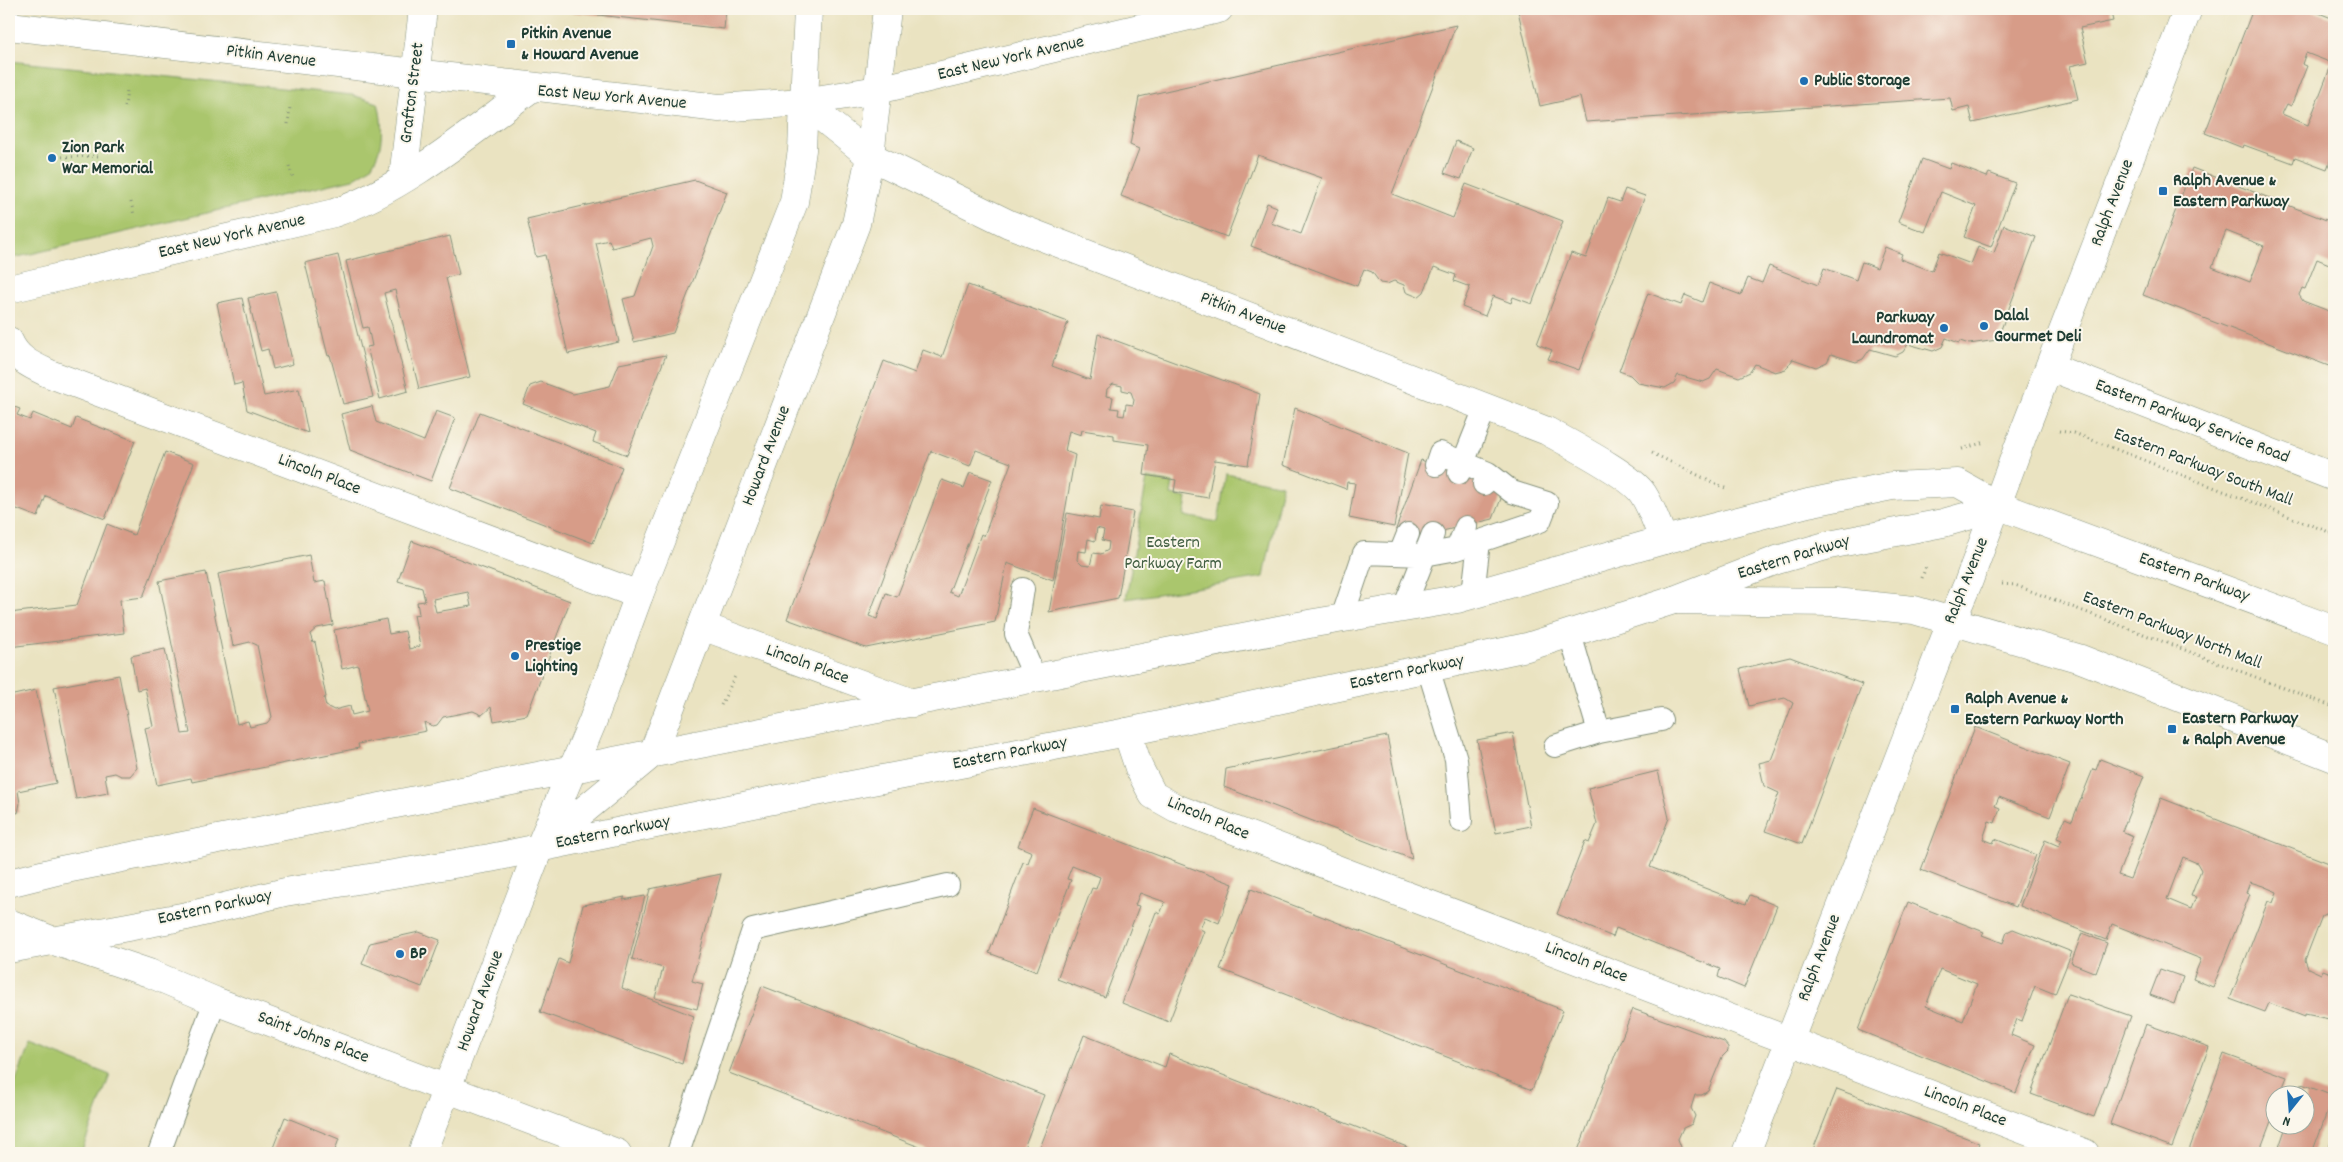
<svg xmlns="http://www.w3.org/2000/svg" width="2343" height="1162" viewBox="0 0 2343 1162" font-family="Dekko,sans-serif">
<rect width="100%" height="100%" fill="#fbf7ec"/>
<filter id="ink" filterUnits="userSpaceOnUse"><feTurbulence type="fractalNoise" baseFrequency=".02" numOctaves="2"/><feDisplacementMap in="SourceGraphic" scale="10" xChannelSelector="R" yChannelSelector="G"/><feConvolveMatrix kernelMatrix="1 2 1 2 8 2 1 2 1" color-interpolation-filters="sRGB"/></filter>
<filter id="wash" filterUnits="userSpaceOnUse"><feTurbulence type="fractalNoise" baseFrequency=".0096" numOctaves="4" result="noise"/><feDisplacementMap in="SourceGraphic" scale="20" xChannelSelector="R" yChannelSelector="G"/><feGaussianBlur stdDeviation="1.12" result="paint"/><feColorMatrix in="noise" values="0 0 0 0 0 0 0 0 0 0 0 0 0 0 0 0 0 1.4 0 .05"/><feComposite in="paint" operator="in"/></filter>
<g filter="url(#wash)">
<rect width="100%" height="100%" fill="#eae3c1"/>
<path fill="#aac66d" stroke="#648250" d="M9,61L352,95L378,103C383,122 384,147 372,165C368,171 359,175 353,179L9,259Z
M1226,474L1282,485L1264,577L1126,599L1147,478L1173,483L1171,495L1187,498L1184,516L1218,522Z
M30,1044L110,1075L81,1153H9V1099Z"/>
<g id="blocks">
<path fill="#d79c88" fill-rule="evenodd" d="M544,9H726L724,29Z
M1527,9H2110L2113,21L2080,28L2088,62L2070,66L2078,99L1973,123L1969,107L1953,111L1950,98L1586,122L1580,97L1540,106L1518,11Z
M2253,9H2309L2334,19V150L2327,169L2295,157L2293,163L2244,145L2243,148L2205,133ZM2306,53L2332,63L2308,125L2282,114L2287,104L2291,106L2307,66L2302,64Z
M1456,25L1392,194L1453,218L1466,184L1563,221L1532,304L1513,297L1511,303L1493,296L1485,316L1462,307L1470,287L1454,281L1456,275L1434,267L1424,292L1418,297L1406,292L1404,285L1394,281L1387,284L1380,283L1372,272L1364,269L1357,286L1251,246L1267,203L1277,207L1271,223L1301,234L1322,178L1258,155L1227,237L1121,196L1139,149L1130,145L1139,97Z
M1456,141L1473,148L1461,179L1444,173Z
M1922,159L1949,169L1951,163L1987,177L1989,173L2015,183L1991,247L1964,237L1976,206L1941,192L1925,232L1898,222Z
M2192,168L2334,223V266L2317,259L2305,289L2302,288L2299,295L2303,301L2334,313V368L2143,295ZM2226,231L2264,246L2250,282L2212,267Z
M695,180L727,192L673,333L634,342L623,299L635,296L653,246L651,238L612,248L609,240L596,243L619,342L568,354L545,255L536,257L527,219Z
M1625,189L1645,196L1579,370L1548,359L1552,350L1537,344L1571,253L1586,258L1608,198L1620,202Z
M2004,225L2036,237L1997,340L1969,344L1960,341L1959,343L1946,338L1942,347L1933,351L1908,344L1903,352L1895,356L1870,349L1863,359L1856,362L1831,354L1827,362L1816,367L1793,359L1786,369L1775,372L1755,364L1750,372L1739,377L1717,369L1710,379L1703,382L1678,375L1674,383L1665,388L1638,383L1630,375L1619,371L1648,293L1681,305L1685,295L1702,302L1709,283L1741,295L1748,278L1762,283L1769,266L1818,285L1824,268L1856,280L1862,262L1877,268L1885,247L1902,254L1900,259L1932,271L1939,252L1971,264L1978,247L1994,253Z
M450,236L459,274L446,278L470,377L419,389L395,290L384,293L408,391L380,399L367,347L372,346L368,327L363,328L346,261Z
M338,255L373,397L343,404L330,355L328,356L305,263Z
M968,285L1068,322L1052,366L1090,380L1098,334L1260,394L1248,465L1215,460L1208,498L1174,492L1176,480L1144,475L1148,445L1114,440V435L1082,430L1081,435L1069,431L1065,451L1075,455L1053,580L1007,563L995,622L866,648L787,619L884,361L915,373L923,350L942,357ZM1113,384L1122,386V390L1131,392L1134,400L1133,405L1126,404L1124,416L1118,415L1119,409L1111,408L1113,397L1106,396L1107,389ZM976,450L1011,463L984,536L981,534L958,596L949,592L992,480L970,472L964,488L942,480L897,597L886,593L877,619L869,616L931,451L970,466Z
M276,292L293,364L273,369L268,349L261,351L248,298Z
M242,298L264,396L299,389L308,433L247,410L242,383L234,385L217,303Z
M666,355L627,455L593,442L596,433L523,404L530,386L541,382L573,394L610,386L619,364Z
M9,405L20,409L17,415L30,420L33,413L72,429L76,418L135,441L105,519L46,496L38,517L9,506Z
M372,406L376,422L424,441L436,411L455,418L431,481L350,450L341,414Z
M1295,408L1408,453L1394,527L1349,518L1355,483L1347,482L1346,489L1283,465Z
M480,412L622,467L593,543L450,488Z
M165,452L194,463L143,597L120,600L124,633L9,647V613L77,605L107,524L134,535Z
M1421,460L1504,491L1493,519L1417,537L1396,529Z
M1101,506L1133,512L1118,598L1049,612L1067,513L1099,519ZM1097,528L1104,530L1102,540L1109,542L1108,550L1101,554L1093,553L1090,566L1082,565L1077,560L1078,551L1086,552L1088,539L1095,541Z
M412,541L570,601L527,715L494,721L491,707L482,715L473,711L443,717L437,725L433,726L424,722L426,731L358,744L359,748L192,782L191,778L157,785L145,728L153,726L145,688L137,690L131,656L165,649L182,734L190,733L159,581L206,572L237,724L248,721L250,727L267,723L272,717L257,645L250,642L233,646L218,574L309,555L314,583L325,581L333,625L317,628L310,634L313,643L315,642L326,697L324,698L326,706L334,710L350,706L352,715L368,711L358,665L342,669L334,630L386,619L389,634L405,631L409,649L420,646L414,615L419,614L417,602L425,601L422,588L398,581ZM468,592L471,606L436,612L433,599Z
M1790,657L1862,684L1802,844L1765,831L1779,793L1764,786L1759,763L1771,760L1793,703L1785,698L1749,706L1740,669Z
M119,675L137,768L130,776H121L115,773L105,775L108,793L76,799L54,687Z
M36,690L56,783L18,791L20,803L18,813L9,811V696Z
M1975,727L2070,764L2050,817L1999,797L1995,806L2000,808L1995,823L1989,821L1983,839L1993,843L1995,839L2036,855L2016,907L1921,870Z
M1513,733L1531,826L1496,833L1477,740Z
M1387,736L1412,859L1224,787L1226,769Z
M2100,759L2144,776L2122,831L2133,836L2118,875L2130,879L2161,798L2334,865V914L2330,912L2322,916L2305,960L2308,968L2321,974L2323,970L2334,974V1020L2305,1014V1017L2269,1003L2265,1012L2230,999L2268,901L2273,903L2277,892L2263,886L2250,882L2246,893L2250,894L2213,987L2193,979L2201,959L2112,924L2106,940L2020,906L2045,840L2059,846L2062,840L2057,838L2065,818L2072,821L2093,769L2096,770ZM2183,857L2197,863L2201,870L2191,896L2196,897L2191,909L2167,899Z
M1658,771L1669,818L1650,867L1746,904L1750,895L1777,906L1744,988L1718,977L1720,969L1616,928L1613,937L1557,914L1585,841L1589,843L1597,824L1588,788Z
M1033,808L1233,884L1219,923L1205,917L1200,929L1204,931L1169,1022L1122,1003L1156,912L1160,914L1165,902L1151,897L1140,893L1135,905L1139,906L1105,997L1057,979L1092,888L1096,889L1100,877L1072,866L1067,879L1071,880L1037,971L989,953L1023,862L1028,863L1032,852L1018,846Z
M721,874L692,981L703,984L697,1009L655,998L663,968L632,959L650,889Z
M1251,889L1563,1010L1532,1090L1220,969Z
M645,896L622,988L694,1016L682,1064L540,1012L559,959L568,963L583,905L625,897L623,900Z
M1908,902L1984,932L1982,935L2003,943L2007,932L2013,929L2072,952L2055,994L2035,986L2022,1021L2017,1019L2011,1035L2035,1045L2016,1093L1858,1030ZM1940,969L1977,984L1963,1021L1926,1006Z
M419,932L440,940L422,987L362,964L370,943Z
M2082,933L2107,943L2096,973L2071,963Z
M2160,969L2183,977L2174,1004L2150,995Z
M762,986L1044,1095L1022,1153H935L729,1073Z
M2068,994L2131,1016L2094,1117L2031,1094Z
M1633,1009L1724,1042L1728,1047V1051L1722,1057L1708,1091L1702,1095H1695L1691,1108L1695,1116L1692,1124L1683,1128L1678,1139L1681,1147L1679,1153H1577Z
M2146,1024L2209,1047L2172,1147L2110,1124Z
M1084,1035L1165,1067L1169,1054L1407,1147L1405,1153H1038Z
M2224,1054L2287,1077L2280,1094H2276V1108L2259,1153H2188Z
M2302,1084L2333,1096L2312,1153H2277L2287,1124H2306V1094H2299Z
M1837,1089L1980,1143L1976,1153L1812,1152Z
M285,1117L339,1139L334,1153H271Z
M2334,1133V1153H2327Z"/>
</g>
</g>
<g filter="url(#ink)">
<use href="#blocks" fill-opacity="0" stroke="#84907a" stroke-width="1"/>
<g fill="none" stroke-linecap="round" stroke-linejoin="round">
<g stroke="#84907a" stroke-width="24">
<path id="service" d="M1436,465L1440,453L1488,473L1484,484
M1459,473L1485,408
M1457,549L1540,521L1547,503L1512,492L1488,473
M1400,554L1408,534
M1023,589L1016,634L1035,678
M1473,594L1479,542
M1404,608L1433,534
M1342,618L1364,553L1424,555L1457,549L1466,527
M1570,634L1599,732L1661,720
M1428,668L1456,759L1461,821
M1555,746L1599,732
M159,1153L215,1001
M678,1153L753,930L948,885"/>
</g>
<g stroke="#84907a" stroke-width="29">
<path id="minor" d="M403,178L423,9
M9,341C17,360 33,366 50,374L639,595
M2050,367L2334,477
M1674,600L1835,602L1914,610L2081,659L2334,758
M702,626L913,703
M1127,732L1139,768L1153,795L1176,808L2085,1153
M9,923L51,940L149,973L215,1001L617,1153
M1746,1153L1952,620L1968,583L2025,429L2188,9"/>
</g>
<g stroke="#84907a" stroke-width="29">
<path id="tertiary" d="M803,102L870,156L1009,224L1547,431C1570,444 1631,475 1643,494C1652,508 1657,525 1664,540
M422,1153L539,848"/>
</g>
<g stroke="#84907a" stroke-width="29">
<path id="secondary" d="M9,26L719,108L803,102L878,90L1219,9
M9,289L334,213C406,188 472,131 533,87"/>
</g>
<g stroke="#84907a" stroke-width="29">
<path id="primary" d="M541,844L592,723L639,595L794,202L802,150L808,9
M542,845L653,753L856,224L870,156L887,9
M9,883L61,870L1314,623L1457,599L1664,540L1808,503L1892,486L1958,483L1997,505L2334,630
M9,949L187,916L285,892L490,858L768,801L1127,732L1527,647L1674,600L1777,560L1829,545L1943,523L1968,516L1997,505"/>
</g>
<path stroke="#84907a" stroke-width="3" stroke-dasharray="1 4" stroke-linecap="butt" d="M125,107L127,90
M288,124L290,107
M57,157L101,156
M289,166L294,180
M131,202L134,215
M2059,431L2074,433L2334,534
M1962,449L1985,442
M1652,453L1725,488
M1922,578L1926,566
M2002,584L2015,585L2334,707
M721,705L736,674"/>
<use href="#service" stroke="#fff" stroke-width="22"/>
<use href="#minor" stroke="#fff" stroke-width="28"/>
<use href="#tertiary" stroke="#fff" stroke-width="28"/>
<use href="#secondary" stroke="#fff" stroke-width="28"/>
<use href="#primary" stroke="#fff" stroke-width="28"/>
</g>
</g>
<g fill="#1f6fb2" stroke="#fbf7ec" stroke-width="2">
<rect x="506" y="39" width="10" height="10" rx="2.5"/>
<circle cx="1804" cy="81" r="5"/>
<circle cx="52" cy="158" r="5"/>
<rect x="2158" y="186" width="10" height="10" rx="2.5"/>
<circle cx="1984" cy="326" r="5"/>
<circle cx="1944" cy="328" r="5"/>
<circle cx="515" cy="656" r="5"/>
<rect x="1950" y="704" width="10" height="10" rx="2.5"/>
<rect x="2167" y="724" width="10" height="10" rx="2.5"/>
<circle cx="400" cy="954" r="5"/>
</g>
<g text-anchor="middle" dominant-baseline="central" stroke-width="4" stroke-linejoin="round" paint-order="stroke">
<g font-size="18" font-weight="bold" fill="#1f3d34" stroke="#fbf7ec" text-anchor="start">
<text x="521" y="34">Pitkin Avenue<tspan x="521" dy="21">&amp; Howard Avenue</tspan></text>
<text x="1814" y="81">Public Storage</text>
<text x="62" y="148">Zion Park<tspan x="62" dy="21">War Memorial</tspan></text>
<text x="2173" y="181">Ralph Avenue &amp;<tspan x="2173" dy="21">Eastern Parkway</tspan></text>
<text x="1994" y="316">Dalal<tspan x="1994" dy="21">Gourmet Deli</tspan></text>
<text x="1934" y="318" text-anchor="end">Parkway<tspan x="1934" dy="21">Laundromat</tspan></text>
<text x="525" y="646">Prestige<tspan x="525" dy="21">Lighting</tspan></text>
<text x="1965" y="699">Ralph Avenue &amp;<tspan x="1965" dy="21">Eastern Parkway North</tspan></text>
<text x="2182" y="719">Eastern Parkway<tspan x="2182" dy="21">&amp; Ralph Avenue</tspan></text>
<text x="410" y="954">BP</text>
</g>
<g font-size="18" fill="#1f3d34" stroke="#fbf7ec">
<text transform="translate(271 57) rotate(7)">Pitkin Avenue</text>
<text transform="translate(1011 59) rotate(-13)">East New York Avenue</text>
<text transform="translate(413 93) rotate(-83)">Grafton Street</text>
<text transform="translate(612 98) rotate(5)">East New York Avenue</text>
<text transform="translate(2113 203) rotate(-69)">Ralph Avenue</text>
<text transform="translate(232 237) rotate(-13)">East New York Avenue</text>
<text transform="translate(1243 314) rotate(21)">Pitkin Avenue</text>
<text transform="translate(2192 422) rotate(21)">Eastern Parkway Service Road</text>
<text transform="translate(767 456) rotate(-69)">Howard Avenue</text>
<text transform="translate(2203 468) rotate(21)">Eastern Parkway South Mall</text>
<text transform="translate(319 475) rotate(21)">Lincoln Place</text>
<text transform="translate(1794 558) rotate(-17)">Eastern Parkway</text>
<text transform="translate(2194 578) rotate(20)">Eastern Parkway</text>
<text transform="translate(1967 581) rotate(-68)">Ralph Avenue</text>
<text transform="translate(2172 631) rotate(21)">Eastern Parkway North Mall</text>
<text transform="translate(807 665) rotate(20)">Lincoln Place</text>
<text transform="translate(1407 673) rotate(-12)">Eastern Parkway</text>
<text transform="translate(1010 754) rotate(-11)">Eastern Parkway</text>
<text transform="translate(1208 819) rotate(23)">Lincoln Place</text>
<text transform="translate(613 833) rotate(-11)">Eastern Parkway</text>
<text transform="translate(215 908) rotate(-12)">Eastern Parkway</text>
<text transform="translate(1820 958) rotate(-69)">Ralph Avenue</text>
<text transform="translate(1586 963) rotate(21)">Lincoln Place</text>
<text transform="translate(481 1001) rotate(-70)">Howard Avenue</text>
<text transform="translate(313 1038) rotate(21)">Saint Johns Place</text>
<text transform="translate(1965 1107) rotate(21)">Lincoln Place</text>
</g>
<g font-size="18" fill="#425f42" stroke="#fbf7ec">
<text x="1173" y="543">Eastern<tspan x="1173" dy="21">Parkway Farm</tspan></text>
</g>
</g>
<rect width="2343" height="1162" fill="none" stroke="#fbf7ec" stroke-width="30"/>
<g transform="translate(2290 1110) rotate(197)"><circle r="24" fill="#fbf7ec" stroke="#a3ada2"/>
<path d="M0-4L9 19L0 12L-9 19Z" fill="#1f6fb2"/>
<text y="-8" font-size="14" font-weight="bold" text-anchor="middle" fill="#1f3d34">N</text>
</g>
</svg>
